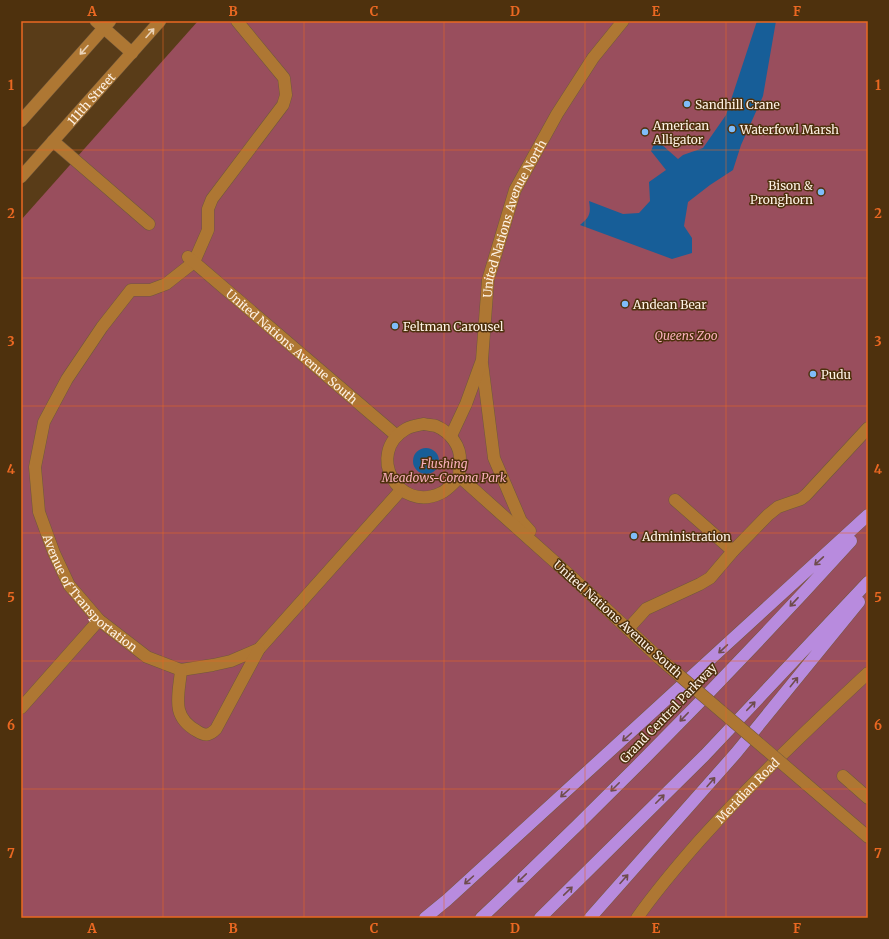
<svg xmlns="http://www.w3.org/2000/svg" width="889" height="939" viewBox="0 0 889 939" font-family="Merriweather,serif">
<rect width="100%" height="100%" fill="#593c18"/>
<path fill="#994e5d" d="M198,21H868V918H21V220Z"/>
<path fill="#175e98" d="M757,21H776L763,96L741,145L733,170L710,185L688,202L684,226L692,238V253L672,259L580,225C590,217 591,213 589,201L623,214L639,213L650,201L649,182L666,170L651,151L654,144H661L678,159L683,155L703,148L726,115Z
M413 461a13 13 0 1 1 26 0a13 13 0 1 1-26 0Z"/>
<g fill="none" stroke-linecap="round" stroke-linejoin="round">
<g stroke="#70583c" stroke-width="13">
<g id="minor">
<path d="M96,21L132,53"/>
<path id="s1" d="M237,21L284,78L286,95L283,105L212,199L208,209V230L194,262L166,284L150,290H131L102,327L67,379L44,422L35,467L39,512L54,553L69,585L99,620L147,657L181,670L213,665L231,661L259,649L401,490"/>
<path d="M21,121L110,21"/>
<path d="M53,141L149,224"/>
<path id="s2" d="M21,177L160,21"/>
<path id="s3" d="M188,257L397,436"/>
<path d="M482,363L494,458L521,521L530,531"/>
<path d="M424,424C428,425 433,425 436,426C450,432 461,446 460,461C460,467 458,472 460,477C454,482 448,490 441,493C398,514 365,453 406,429C411,426 418,425 424,424Z"/>
<path id="s4" d="M451,436L466,404L482,360L488,280L515,190L557,114L593,58L623,21"/>
<path d="M460,477L574,579L659,658"/>
<path d="M675,500L733,551"/>
<path d="M628,629L646,609L700,584L710,578L733,551L768,515L778,507L801,499L806,495L868,428"/>
<path d="M181,670C179,695 170,716 197,731C205,736 209,736 216,729L259,649"/>
<path d="M21,708L99,620"/>
<path d="M843,776L868,798"/>
<path d="M805,783L868,837"/>
<path id="s5" d="M637,918C656,891 678,865 700,840C753,781 810,727 868,673"/>
</g>
</g>
<g stroke="#70583c" stroke-width="13">
<path id="highway" d="M425,918L447,900L868,515
M481,918C609,797 733,671 851,541
M540,918L705,755L868,582
M590,918L736,753L859,602"/>
</g>
<use href="#minor" stroke="#ae7733" stroke-width="12"/>
<use href="#highway" stroke="#b88bde" stroke-width="12"/>
<g stroke="#70583c" stroke-width="13" stroke-linecap="butt">
<path id="minor-bridge" d="M659,658L805,783"/>
</g>
<use href="#minor-bridge" stroke="#ae7733" stroke-width="12"/>
</g>
<defs><path id="oneway-shaft" d="M-6 0H5M1.5-3L5.5 0L1.5 3" fill="none" stroke-width="1.6" stroke-linecap="round" stroke-linejoin="round"/></defs>
<g stroke="#ead3b8">
<use href="#oneway-shaft" transform="translate(150 33) rotate(-48)"/>
<use href="#oneway-shaft" transform="translate(84 50) rotate(132)"/>
</g>
<g stroke="#6e4c4c">
<use href="#oneway-shaft" transform="translate(819 561) rotate(137)"/>
<use href="#oneway-shaft" transform="translate(794 602) rotate(133)"/>
<use href="#oneway-shaft" transform="translate(723 649) rotate(137)"/>
<use href="#oneway-shaft" transform="translate(794 682) rotate(-51)"/>
<use href="#oneway-shaft" transform="translate(751 706) rotate(-46)"/>
<use href="#oneway-shaft" transform="translate(684 717) rotate(134)"/>
<use href="#oneway-shaft" transform="translate(627 737) rotate(138)"/>
<use href="#oneway-shaft" transform="translate(711 782) rotate(-49)"/>
<use href="#oneway-shaft" transform="translate(615 787) rotate(135)"/>
<use href="#oneway-shaft" transform="translate(565 793) rotate(138)"/>
<use href="#oneway-shaft" transform="translate(660 799) rotate(-45)"/>
<use href="#oneway-shaft" transform="translate(522 878) rotate(136)"/>
<use href="#oneway-shaft" transform="translate(624 879) rotate(-48)"/>
<use href="#oneway-shaft" transform="translate(469 880) rotate(138)"/>
<use href="#oneway-shaft" transform="translate(568 891) rotate(-44)"/>
</g>
<path fill="none" stroke="#ea6822" stroke-width="1" stroke-opacity="0.55" d="M163,21V918M304,21V918M444,21V918M585,21V918M726,21V918M21,150H868M21,278H868M21,406H868M21,533H868M21,661H868M21,789H868"/>
<g fill="#7fbdf9" stroke="#4e310d" stroke-width="1.5">
<circle cx="687" cy="104" r="4"/>
<circle cx="732" cy="129" r="4"/>
<circle cx="645" cy="132" r="4"/>
<circle cx="821" cy="192" r="4"/>
<circle cx="625" cy="304" r="4"/>
<circle cx="395" cy="326" r="4"/>
<circle cx="813" cy="374" r="4"/>
<circle cx="634" cy="536" r="4"/>
</g>
<g text-anchor="middle" dominant-baseline="central" stroke-width="3" stroke-linejoin="round" paint-order="stroke">
<g font-size="12" fill="#fef2e5" stroke="#4e310d">
<text stroke="none"><textPath href="#s2" startOffset="105">111th Street</textPath></text>
<text stroke="none"><textPath href="#s4" startOffset="229">United Nations Avenue North</textPath></text>
<text stroke="none"><textPath href="#s3" startOffset="137">United Nations Avenue South</textPath></text>
<text stroke="none"><textPath href="#s1" startOffset="705">Avenue of Transportation</textPath></text>
<text transform="translate(618 619) rotate(42)">United Nations Avenue South</text>
<text transform="translate(668 713) rotate(-46)">Grand Central Parkway</text>
<text stroke="none"><textPath href="#s5" startOffset="169">Meridian Road</textPath></text>
</g>
<g font-size="12" fill="#fef2e5" stroke="#4e310d" text-anchor="start">
<text x="695" y="104">Sandhill Crane</text>
<text x="653" y="125">American<tspan x="653" dy="14">Alligator</tspan></text>
<text x="740" y="129">Waterfowl Marsh</text>
<text x="813" y="185" text-anchor="end">Bison &amp;<tspan x="813" dy="14">Pronghorn</tspan></text>
<text x="633" y="304">Andean Bear</text>
<text x="403" y="326">Feltman Carousel</text>
<text x="821" y="374">Pudu</text>
<text x="642" y="536">Administration</text>
</g>
<g font-size="12" font-style="italic" fill="#f8aeba" stroke="#4e310d">
<text x="686" y="335">Queens Zoo</text>
<text x="444" y="463">Flushing<tspan x="444" dy="14">Meadows-Corona Park</tspan></text>
</g>
</g>
<rect width="889" height="939" fill="none" stroke="#4e310d" stroke-width="44"/>
<rect x="22" y="22" width="845" height="895" fill="none" stroke="#ea6822" stroke-width="1.5"/>
<g font-size="13" text-anchor="middle" font-weight="bold" fill="#ea6822">
<text x="92" y="16">A</text>
<text x="233" y="16">B</text>
<text x="374" y="16">C</text>
<text x="515" y="16">D</text>
<text x="656" y="16">E</text>
<text x="797" y="16">F</text>
<text x="11" y="90">1</text>
<text x="878" y="90">1</text>
<text x="11" y="218">2</text>
<text x="878" y="218">2</text>
<text x="11" y="346">3</text>
<text x="878" y="346">3</text>
<text x="11" y="474">4</text>
<text x="878" y="474">4</text>
<text x="11" y="602">5</text>
<text x="878" y="602">5</text>
<text x="11" y="730">6</text>
<text x="878" y="730">6</text>
<text x="11" y="858">7</text>
<text x="878" y="858">7</text>
<text x="92" y="933">A</text>
<text x="233" y="933">B</text>
<text x="374" y="933">C</text>
<text x="515" y="933">D</text>
<text x="656" y="933">E</text>
<text x="797" y="933">F</text>
</g>
</svg>
